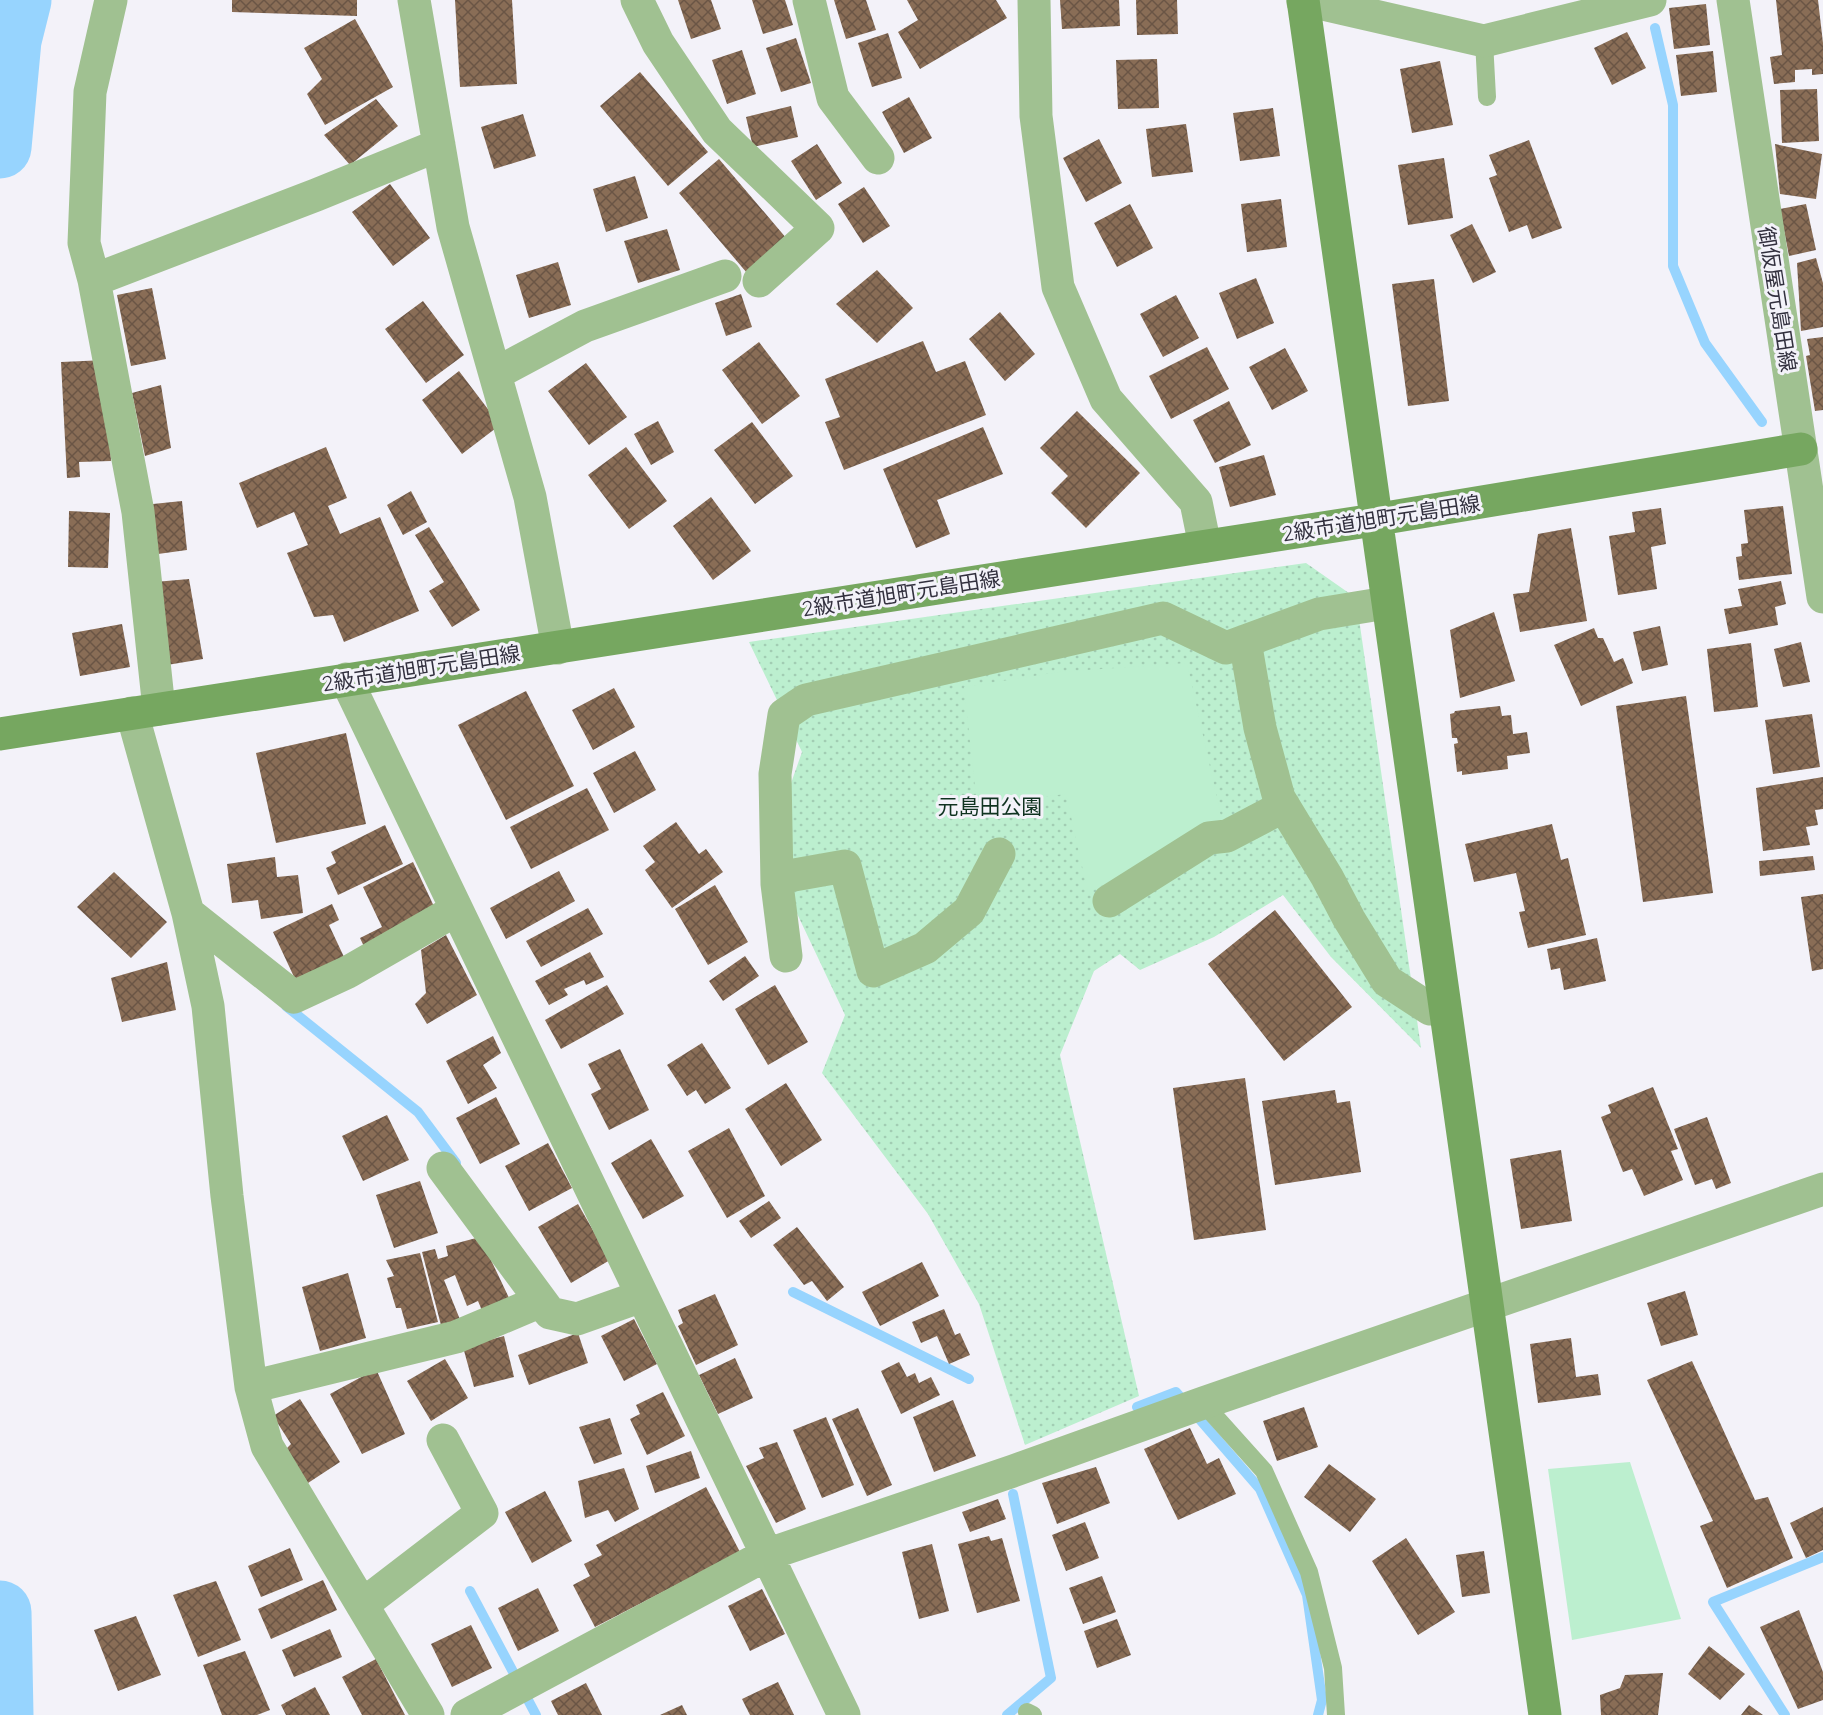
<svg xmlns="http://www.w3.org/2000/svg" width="1823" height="1715" viewBox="0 0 1823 1715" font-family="Quicksand,'Noto Sans JP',sans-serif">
<defs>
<pattern id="grass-dots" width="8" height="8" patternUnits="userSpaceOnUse" patternTransform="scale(1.5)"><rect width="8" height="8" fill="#bcefcf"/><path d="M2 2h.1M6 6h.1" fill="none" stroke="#a2cdb3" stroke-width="1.8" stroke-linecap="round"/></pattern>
<pattern id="building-cross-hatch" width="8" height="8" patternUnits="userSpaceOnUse" patternTransform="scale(1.5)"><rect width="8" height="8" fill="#896d56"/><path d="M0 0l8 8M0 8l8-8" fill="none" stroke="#6a5545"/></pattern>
</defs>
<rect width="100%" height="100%" fill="#f3f2f9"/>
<path fill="url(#grass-dots)" d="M1306,563L1356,598L1421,1048L1331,957L1283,895L1214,937L1140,970L1120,954L1094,971L1060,1055L1139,1396L1025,1445L979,1304L928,1214L822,1073L845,1015L784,886L783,806L802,752L749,642Z"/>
<path fill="#bcefcf" d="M1187,663L1222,821L1088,893L1066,794L977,805L964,687L1059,672Z
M1630,1462L1681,1619L1572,1640L1548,1469Z"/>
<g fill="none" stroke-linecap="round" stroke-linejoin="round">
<path stroke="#97d4fe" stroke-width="10" d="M1655,28L1673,105V266L1705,343L1762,422
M286,1006L418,1112L456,1163
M793,1292L969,1379
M1137,1407L1176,1392L1260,1489L1307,1595L1322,1700L1318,1715
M470,1591L536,1715
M1007,1715L1051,1678L1013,1494
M1785,1715L1713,1602L1823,1557"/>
<path stroke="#97d4fe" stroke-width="63" d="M0,147L10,40L20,0
M0,1612L2,1715"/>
</g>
<path fill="url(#building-cross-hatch)" d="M232,0H357V16L232,12Z
M455,0H512L517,84L460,87Z
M678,0H711L721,29L691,39Z
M752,0H785L793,25L763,34Z
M834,0H866L876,30L846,39Z
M907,0H996L1007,18L920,69L898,32L918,20Z
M1060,0H1119L1120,26L1062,29Z
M1136,0H1177L1178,34L1137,35Z
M1776,0H1818L1823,43V74L1812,75V69L1795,70V82L1774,84L1770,57L1782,55Z
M1706,4L1710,45L1674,49L1669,8Z
M355,19L393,87L325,125L307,94L322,79L304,48Z
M1627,32L1646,68L1612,85L1594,48Z
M888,33L902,78L872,87L858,43Z
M796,38L811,83L781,92L766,48Z
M742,50L756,94L727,104L712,60Z
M1713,51L1717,92L1681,96L1676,55Z
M1157,59L1159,108L1118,109L1116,60Z
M1440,61L1453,125L1412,133L1400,69Z
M640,72L708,152L668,186L600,106Z
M1817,89L1819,141L1782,143L1780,90Z
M909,97L932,138L904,153L882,112Z
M376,99L398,126L350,165L324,135Z
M791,106L798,137L753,147L746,117Z
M1273,108L1280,156L1240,161L1233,113Z
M523,114L536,156L494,169L481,127Z
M1186,124L1193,172L1152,177L1146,129Z
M1099,139L1122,183L1086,202L1063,158Z
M1529,140L1562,228L1532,239L1527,225L1509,232L1489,178L1497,175L1489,155Z
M817,144L842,183L816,200L791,161Z
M1775,144L1822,154L1816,199L1780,194Z
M1444,158L1453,218L1408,225L1398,165Z
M719,159L787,239L747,273L679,193Z
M635,176L648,218L606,232L593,189Z
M390,184L430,238L393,266L352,212Z
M864,187L890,226L863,243L838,204Z
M1281,199L1287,247L1247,252L1241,204Z
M1130,204L1153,248L1117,267L1094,223Z
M1806,204L1816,250L1789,256L1780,209Z
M1472,224L1496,272L1473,283L1450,235Z
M667,229L680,270L638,283L624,241Z
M1816,258L1823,283V327L1801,331L1797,263Z
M558,262L571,305L529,318L516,275Z
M877,270L913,308L877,343L836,304Z
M1256,278L1274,323L1237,339L1219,293Z
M1434,279L1449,401L1408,406L1392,284Z
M152,288L166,359L131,366L117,295Z
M741,294L752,327L726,336L715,303Z
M1176,295L1199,338L1163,357L1140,314Z
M423,301L464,355L426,383L385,329Z
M1000,312L1035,354L1005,381L969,339Z
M1823,337V410L1815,411L1806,356L1810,355L1807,339Z
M923,341L936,372L965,361L986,415L844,470L825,422L840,417L825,379Z
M759,342L800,396L762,424L722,370Z
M1207,347L1229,389L1171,419L1149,376Z
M1285,348L1308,391L1272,410L1249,367Z
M106,360L111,461L79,462L80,477L67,478L61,362Z
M586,363L627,417L589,445L548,391Z
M459,371L500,425L462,454L422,400Z
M161,385L171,448L145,456L132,393Z
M1229,401L1251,445L1215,463L1193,420Z
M1077,411L1140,473L1086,528L1051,493L1068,476L1040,448Z
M658,421L674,452L651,465L634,434Z
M752,422L793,476L755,504L714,450Z
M983,427L1003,474L937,500L950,534L916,548L883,469Z
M326,447L347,498L328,506L340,534L380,517L419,611L344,642L333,615L314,617L287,553L308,545L294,512L257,528L239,483Z
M626,447L667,501L629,529L588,475Z
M1264,455L1276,495L1230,507L1219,467Z
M411,491L427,522L403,535L387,505Z
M711,497L751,551L713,580L673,526Z
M182,501L187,550L158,554L153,504Z
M1783,506L1792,574L1739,580L1736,557L1742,556L1741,544L1748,543L1744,510Z
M1661,508L1666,544L1651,547L1657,589L1618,595L1609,536L1635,532L1632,512Z
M69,511L110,513L108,568L68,567Z
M429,527L480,610L452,627L429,591L444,582L415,535Z
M1571,528L1587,621L1520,632L1513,594L1529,592L1538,534Z
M189,579L203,659L167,665L155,582Z
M1781,581L1786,604L1775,607L1778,625L1729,634L1724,609L1742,606L1738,589Z
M1494,612L1515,681L1460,698L1450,630Z
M122,624L130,667L80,676L72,633Z
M1660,626L1668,665L1642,671L1633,632Z
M1594,628L1598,638H1603L1614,662L1623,658L1633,683L1581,706L1554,645Z
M1801,642L1810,682L1783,687L1774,649Z
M1751,643L1758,707L1714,712L1707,649Z
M614,688L635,727L593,750L572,710Z
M526,691L574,786L506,820L458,725Z
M1686,696L1713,893L1643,902L1616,706Z
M1500,706L1502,716L1511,715L1513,734L1527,732L1530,753L1507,756L1508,769L1462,775V771L1457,772L1454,744L1458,743L1457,738H1452L1450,714L1454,713L1455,711Z
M1812,714L1820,767L1773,774L1765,720Z
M346,733L366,824L276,843L256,753Z
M635,751L656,790L614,813L593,773Z
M1823,777V809L1815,810L1818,825L1806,827L1810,845L1763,851L1756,788Z
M587,788L609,830L531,869L510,827Z
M676,822L699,854L706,849L723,872L672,908L645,870L655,862L643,846Z
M1552,824L1561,860L1568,858L1586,935L1528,948L1519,912L1525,911L1516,873L1474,882L1465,844Z
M385,825L403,864L338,895L326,868L336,863L331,852Z
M1813,856L1815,870L1760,876L1759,861Z
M275,857L277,877L298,875L303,913L261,919L258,900L232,903L227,864Z
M413,862L439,917L367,953L360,938L382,927L363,887Z
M559,871L575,901L506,939L490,908Z
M114,872L167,922L131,958L77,907Z
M715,885L748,942L708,965L675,909Z
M1823,894V969L1812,971L1801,897Z
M332,904L339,920L329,925L344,957L295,979L273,932Z
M588,908L603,934L541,967L526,941Z
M1275,910L1352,1007L1284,1061L1208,964Z
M446,935L477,995L427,1024L415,1004L426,993L421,950Z
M1597,938L1606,981L1564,990L1560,968L1551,970L1547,949Z
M590,952L604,977L586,985L584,980L564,989L568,995L549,1005L535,981Z
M745,956L759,976L723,1001L709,981Z
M167,962L176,1010L122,1022L111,978Z
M607,985L624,1014L561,1049L545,1020Z
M775,985L808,1042L768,1065L735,1009Z
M493,1036L501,1053L483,1065L497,1088L468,1104L446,1061Z
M702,1043L731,1088L705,1104L696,1090L687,1096L667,1065Z
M620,1049L649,1110L609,1130L591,1094L601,1089L588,1064Z
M1245,1078L1266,1230L1194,1240L1173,1088Z
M786,1083L822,1140L781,1166L745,1109Z
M1653,1087L1678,1149L1671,1151L1683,1180L1644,1196L1632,1169L1623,1172L1601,1117L1611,1113L1608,1105Z
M1335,1090L1337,1103L1350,1101L1361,1172L1275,1185L1262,1101Z
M496,1097L520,1144L480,1164L456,1118Z
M387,1115L409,1160L363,1181L342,1136Z
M1707,1117L1731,1183L1716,1189L1712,1179L1695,1185L1674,1129Z
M729,1128L765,1196L727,1218L688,1151Z
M651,1139L684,1196L643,1219L611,1163Z
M548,1143L572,1188L529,1211L505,1166Z
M1561,1150L1572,1221L1521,1229L1510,1159Z
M420,1181L438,1233L394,1248L376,1195Z
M769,1201L781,1218L751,1238L739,1221Z
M578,1204L610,1260L571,1283L538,1227Z
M797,1227L844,1287L827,1301L812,1281L804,1285L773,1245Z
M480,1237L511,1302L483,1313L478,1301L467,1306L455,1275L444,1280L461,1322L442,1329L422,1252L435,1249L438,1259L448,1256L446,1246Z
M420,1253L438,1322L407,1329L401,1308H396L387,1278L394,1276L386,1260Z
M922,1262L939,1296L880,1326L862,1292Z
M348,1273L366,1338L320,1351L302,1287Z
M1685,1291L1698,1335L1661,1346L1647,1303Z
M715,1294L738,1345L696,1365L678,1326L683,1323L678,1310Z
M944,1309L955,1335L960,1333L970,1355L949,1364L937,1336L921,1343L912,1322Z
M634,1319L657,1364L624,1381L601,1336Z
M578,1333L588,1363L529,1385L518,1355Z
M504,1336L514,1377L474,1387L463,1347Z
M1571,1338L1576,1377L1598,1374L1601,1395L1538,1403L1530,1344Z
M735,1358L753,1398L718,1414L699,1375Z
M445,1359L468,1398L431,1421L407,1381Z
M1692,1361L1755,1500L1768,1497L1793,1558L1727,1588L1700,1526L1713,1521L1647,1380Z
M899,1362L907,1377L915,1373L919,1383L931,1377L940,1395L901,1414L881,1371Z
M376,1369L405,1434L362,1454L330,1394Z
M663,1392L685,1436L647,1455L630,1419L640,1414L636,1405Z
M300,1399L340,1462L308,1483L286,1449L291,1444L273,1416Z
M953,1400L976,1456L934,1472L913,1417Z
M1304,1407L1318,1447L1277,1461L1263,1421Z
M858,1408L892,1485L867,1496L832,1419Z
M826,1417L854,1485L822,1498L793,1430Z
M610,1418L622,1454L594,1464L579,1427Z
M1190,1428L1207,1464L1219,1458L1236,1494L1178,1520L1144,1449Z
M777,1442L806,1509L776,1523L746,1466L764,1458L759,1448Z
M691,1451L700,1478L655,1493L646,1466Z
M1329,1464L1376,1499L1350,1532L1304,1497Z
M1096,1467L1110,1503L1057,1524L1042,1483Z
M624,1468L639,1509L615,1522L608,1510L585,1518L578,1481Z
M706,1487L740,1552L595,1627L573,1585L590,1576L584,1564L602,1555L596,1545Z
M545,1491L572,1541L532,1563L505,1512Z
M998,1499L1006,1519L970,1532L962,1512Z
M1823,1507V1550L1806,1558L1790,1523Z
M1085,1522L1099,1558L1066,1571L1052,1535Z
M989,1536L991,1541L1002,1538L1020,1601L977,1613L958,1544Z
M1406,1538L1455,1612L1418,1635L1372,1561Z
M932,1544L949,1611L919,1619L902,1552Z
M290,1548L303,1580L261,1597L248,1566Z
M1484,1551L1490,1593L1462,1597L1456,1555Z
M1102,1576L1116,1612L1083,1624L1069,1588Z
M323,1580L337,1610L271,1639L258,1609Z
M216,1581L241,1640L198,1657L173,1595Z
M538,1588L559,1631L518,1651L498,1608Z
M762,1589L785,1634L750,1651L728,1606Z
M1799,1610L1823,1672V1700L1798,1709L1760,1627Z
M136,1616L161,1675L118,1691L94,1630Z
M1117,1619L1131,1655L1097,1668L1084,1631Z
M471,1625L492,1668L452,1687L431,1644Z
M330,1629L342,1657L294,1677L282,1650Z
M1709,1646L1745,1674L1720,1700L1688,1674Z
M245,1651L270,1710L257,1715H222L203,1665Z
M376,1659L405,1715H362L342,1677Z
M1663,1673L1658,1715H1601L1600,1695L1620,1688L1625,1675Z
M778,1682L794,1715H750L742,1699Z
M586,1683L602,1715H558L551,1701Z
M315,1687L330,1715H286L281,1705Z
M682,1705L687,1715H660Z
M1749,1705L1763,1715H1741Z"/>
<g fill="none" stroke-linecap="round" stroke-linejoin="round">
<path stroke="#a0c191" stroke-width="18" d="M1484,41L1487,97
M1203,1403L1264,1471L1309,1572L1333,1668L1336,1715
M1027,1712L1033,1715"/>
<path stroke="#a0c191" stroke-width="33" d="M111,0L90,92L84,243L94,280L138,512L159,709
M414,0L453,227L530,497L558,648
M637,0L658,43L717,131L818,228L759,281
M809,0L833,98L878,158
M1034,0L1036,116L1058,287L1106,399L1196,502L1205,546
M1733,0L1823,597
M1303,2L1318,3L1484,41L1650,0
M94,280L316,195L439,145
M495,374L585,326L725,276
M1245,641L1260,728L1279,798L1327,877L1349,919L1387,981L1430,1009
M346,679L844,1715
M132,713L188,913L208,1006L227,1196L251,1387L267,1446L428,1715
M777,878L845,866L873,971L925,948L969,911L999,854
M1109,901L1209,838L1227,836L1284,806
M188,913L294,997L348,972L456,910
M786,956L777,884L775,774L784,715L806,700L1163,618L1226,648L1319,614L1374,605
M443,1168L550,1313L577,1319L642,1296
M251,1387L456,1337L541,1301
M362,1605L482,1513L443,1440
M467,1715L766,1555L1013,1471L1203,1403L1823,1189"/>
<path stroke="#76a760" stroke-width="33" d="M1303,0L1545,1715
M0,734L1361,522L1801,449"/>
</g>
<g text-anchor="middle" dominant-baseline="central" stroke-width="6" stroke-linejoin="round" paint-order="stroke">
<g font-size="21" fill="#32303e" stroke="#f3f2f9">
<text transform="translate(1778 299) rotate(81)">御仮屋元島田線</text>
<text transform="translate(1381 518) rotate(-9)">2級市道旭町元島田線</text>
<text transform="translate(901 593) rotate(-9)">2級市道旭町元島田線</text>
<text transform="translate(421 668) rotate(-9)">2級市道旭町元島田線</text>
</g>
<g font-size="21" fill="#0f3320" stroke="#f3f2f9">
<text x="990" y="806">元島田公園</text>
</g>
</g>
</svg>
